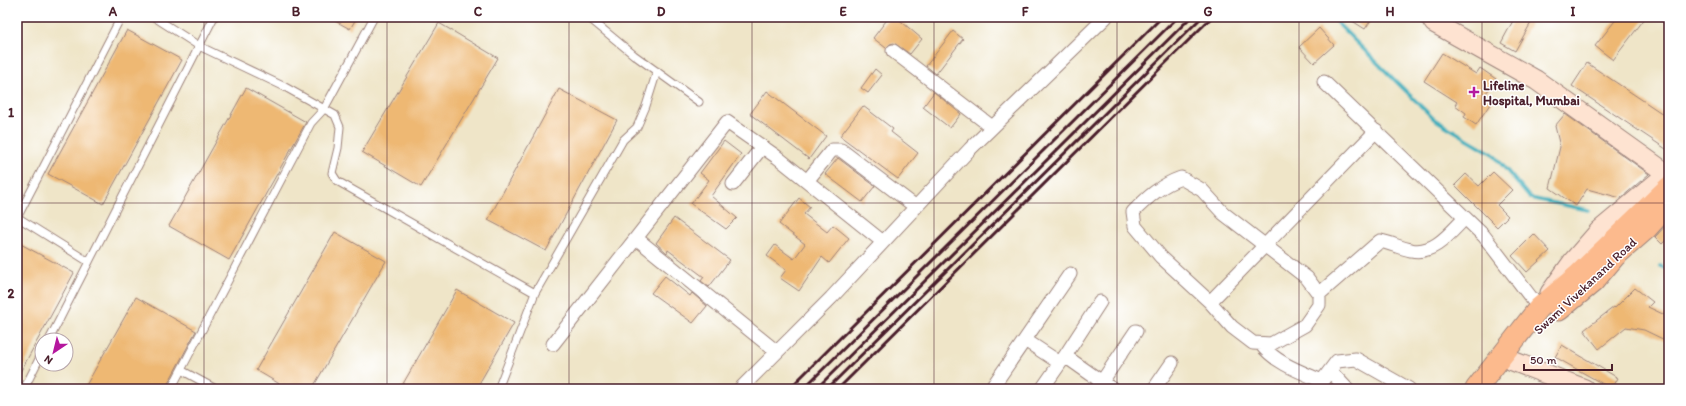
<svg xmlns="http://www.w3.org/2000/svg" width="1686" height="406" viewBox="0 0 1686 406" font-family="Itim,sans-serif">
<rect width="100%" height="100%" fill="#fff"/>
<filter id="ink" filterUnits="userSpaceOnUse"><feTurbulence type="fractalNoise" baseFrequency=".025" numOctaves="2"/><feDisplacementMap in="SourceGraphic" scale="8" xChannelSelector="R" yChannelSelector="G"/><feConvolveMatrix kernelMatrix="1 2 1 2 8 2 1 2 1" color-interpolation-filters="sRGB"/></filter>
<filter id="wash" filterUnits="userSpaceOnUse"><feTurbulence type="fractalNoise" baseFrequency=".012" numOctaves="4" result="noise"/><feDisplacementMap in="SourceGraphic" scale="16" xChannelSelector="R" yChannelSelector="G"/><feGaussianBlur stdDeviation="0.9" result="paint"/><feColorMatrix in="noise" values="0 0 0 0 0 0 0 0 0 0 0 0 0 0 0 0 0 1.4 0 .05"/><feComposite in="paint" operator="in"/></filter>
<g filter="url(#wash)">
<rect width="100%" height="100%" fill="#efe5c8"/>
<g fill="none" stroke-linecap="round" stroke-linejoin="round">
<path stroke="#3faebc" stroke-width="3.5" d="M1331,17L1434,119L1493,154L1530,198L1588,210
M1660,266L1669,270"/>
</g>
<g id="blocks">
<path fill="#eeb873" d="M328,17H357L350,29Z
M889,17H896L922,39L910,54L894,43L890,44L886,48L873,38Z
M1346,17H1373L1365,29Z
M1515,17H1524L1532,21L1515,51L1501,43Z
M1618,17H1646L1613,60L1595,46Z
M439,23L498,58L421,187L362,152Z
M1319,28L1334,45L1314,63L1299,47Z
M127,30L182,60L103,204L48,174Z
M953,31L963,39L936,74L926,66Z
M1442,53L1476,74L1480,68L1496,79L1484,96L1492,101L1476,125L1464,117L1466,113L1455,105L1457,102L1424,81Z
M1587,63L1669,118V151L1572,86Z
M875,69L882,75L868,93L861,88Z
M246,88L306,122L229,260L169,226Z
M559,89L617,120L546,251L488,220Z
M767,91L826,136L809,159L750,114Z
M934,92L961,114L950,128L923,107Z
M863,106L893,129L891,132L918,153L898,179L840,136Z
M1565,114L1649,174L1621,198L1587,189L1576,206L1550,188L1560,147L1555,126Z
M724,141L741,154L711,196L737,218L726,229L691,204L709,180L700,173Z
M838,158L875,186L862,202L825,174Z
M1493,172L1512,190L1497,205L1508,216L1497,227L1455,185L1466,174L1479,186Z
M799,198L810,207L804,214L827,232L833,225L849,238L829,263L822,257L799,291L780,278L786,270L767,256L775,245L794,259L805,244L779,224Z
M674,218L730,260L709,287L701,281L704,277L668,250L667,253L656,243Z
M1669,222V237L1662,244L1655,237Z
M335,232L386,261L312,389H288L256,370Z
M1534,234L1550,251L1527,272L1512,256Z
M17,242L74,273L17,378Z
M665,276L690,296L692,293L707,306L693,323L651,293Z
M1635,288L1653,302L1648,307L1669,317V342L1644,330L1626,327L1599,349L1584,330L1614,307L1615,308Z
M457,290L514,323L476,389H400Z
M136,297L196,331L165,389H84Z
M1562,345L1618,378L1612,389L1555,357Z"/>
</g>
</g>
<g filter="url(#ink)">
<use href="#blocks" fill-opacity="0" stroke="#9c827a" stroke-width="1"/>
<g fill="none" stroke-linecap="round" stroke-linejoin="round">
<g stroke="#9c827a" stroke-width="9">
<path id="lane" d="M154,17L199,46L285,87L335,115L340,127L338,148L332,173L337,181L535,293L623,140L637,127L646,106L657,71
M588,17L634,55L699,102
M17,217L89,262
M17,218L121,17
M49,340L214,17
M181,370L216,389
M24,389L42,353
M171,389L311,123L324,109L374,17
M498,389L535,293"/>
</g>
<g stroke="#9c827a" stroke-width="15">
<path id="street" d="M1668,17L1669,18
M893,51L992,127
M1324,82L1484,236L1539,308
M1181,178L1202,190L1223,213L1307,278L1319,294V305L1305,325L1271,344L1253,343L1232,327L1210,302L1161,257L1135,226L1133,212C1148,197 1161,185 1181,178Z
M807,181L832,150H841L916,207
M733,184L762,147
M636,238L777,352
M1319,294L1380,241C1391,243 1400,248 1411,250C1434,255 1450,233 1465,218
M1210,302L1376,131
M1025,340L1060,363
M553,344L727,122L777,157L883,242
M1261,344C1275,363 1301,372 1322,381L1337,361L1356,359L1409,389
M1065,356L1100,302
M1330,371L1347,389
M740,389L831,298L970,149L1106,17
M991,389L1070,274
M1042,389L1065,356L1112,389
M1097,389L1136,331
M1154,389L1172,363"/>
</g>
<g stroke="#9c827a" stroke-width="21">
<path id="secondary" d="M1430,17L1434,23L1536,80L1669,175
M1550,293L1573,261L1600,230L1667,174
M1510,360L1585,389"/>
</g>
<g stroke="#9c827a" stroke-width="23">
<path id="primary" d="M1559,310L1593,282L1615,256L1647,228L1667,206
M1476,389L1539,308L1578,275L1669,187"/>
</g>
<use href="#lane" stroke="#fff" stroke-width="7"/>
<use href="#street" stroke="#fff" stroke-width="13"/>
<use href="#secondary" stroke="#fee3d1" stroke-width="19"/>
<use href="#primary" stroke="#fcba8d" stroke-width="21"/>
<path stroke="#4a1f2b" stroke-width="3" d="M789,389L1162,17
M803,389L1178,17
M816,389L1191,17
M827,389L1202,17
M838,389L1212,17"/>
</g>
</g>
<path fill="none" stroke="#4a1f2b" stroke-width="1" stroke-opacity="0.55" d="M204,17V389M387,17V389M569,17V389M752,17V389M934,17V389M1117,17V389M1299,17V389M1482,17V389M17,203H1669"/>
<path fill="#b5179e" stroke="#fff" stroke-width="1.5" d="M1472 86h4v4h4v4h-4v4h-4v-4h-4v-4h4z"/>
<g text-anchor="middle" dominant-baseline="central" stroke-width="3" stroke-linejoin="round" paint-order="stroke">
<g font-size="13" font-weight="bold" fill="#4a1f2b" stroke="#fff" text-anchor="start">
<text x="1483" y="85">Lifeline<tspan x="1483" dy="15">Hospital, Mumbai</tspan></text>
</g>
<g font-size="13" fill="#4a1f2b" stroke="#fff">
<text transform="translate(1585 286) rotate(-43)">Swami Vivekanand Road</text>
</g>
</g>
<rect width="1686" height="406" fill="none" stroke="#fff" stroke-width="44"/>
<g transform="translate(54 352) rotate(215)"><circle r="19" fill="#ffffff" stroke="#b7a5aa"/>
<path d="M0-3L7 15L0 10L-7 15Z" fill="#b5179e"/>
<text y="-6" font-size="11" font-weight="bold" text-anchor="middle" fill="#4a1f2b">N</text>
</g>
<path d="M1524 364v6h88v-6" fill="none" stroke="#4a1f2b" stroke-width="2"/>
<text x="1530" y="364" font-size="12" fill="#4a1f2b" stroke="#ffffff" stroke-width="3" paint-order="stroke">50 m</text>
<rect x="22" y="22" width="1642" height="362" fill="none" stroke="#4a1f2b" stroke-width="1.5"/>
<g font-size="13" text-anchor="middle" font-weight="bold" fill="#4a1f2b">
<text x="113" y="16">A</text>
<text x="296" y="16">B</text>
<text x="478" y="16">C</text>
<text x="661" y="16">D</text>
<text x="843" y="16">E</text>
<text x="1025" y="16">F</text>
<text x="1208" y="16">G</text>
<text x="1390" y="16">H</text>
<text x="1573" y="16">I</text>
<text x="11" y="117">1</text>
<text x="11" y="298">2</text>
</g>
</svg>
